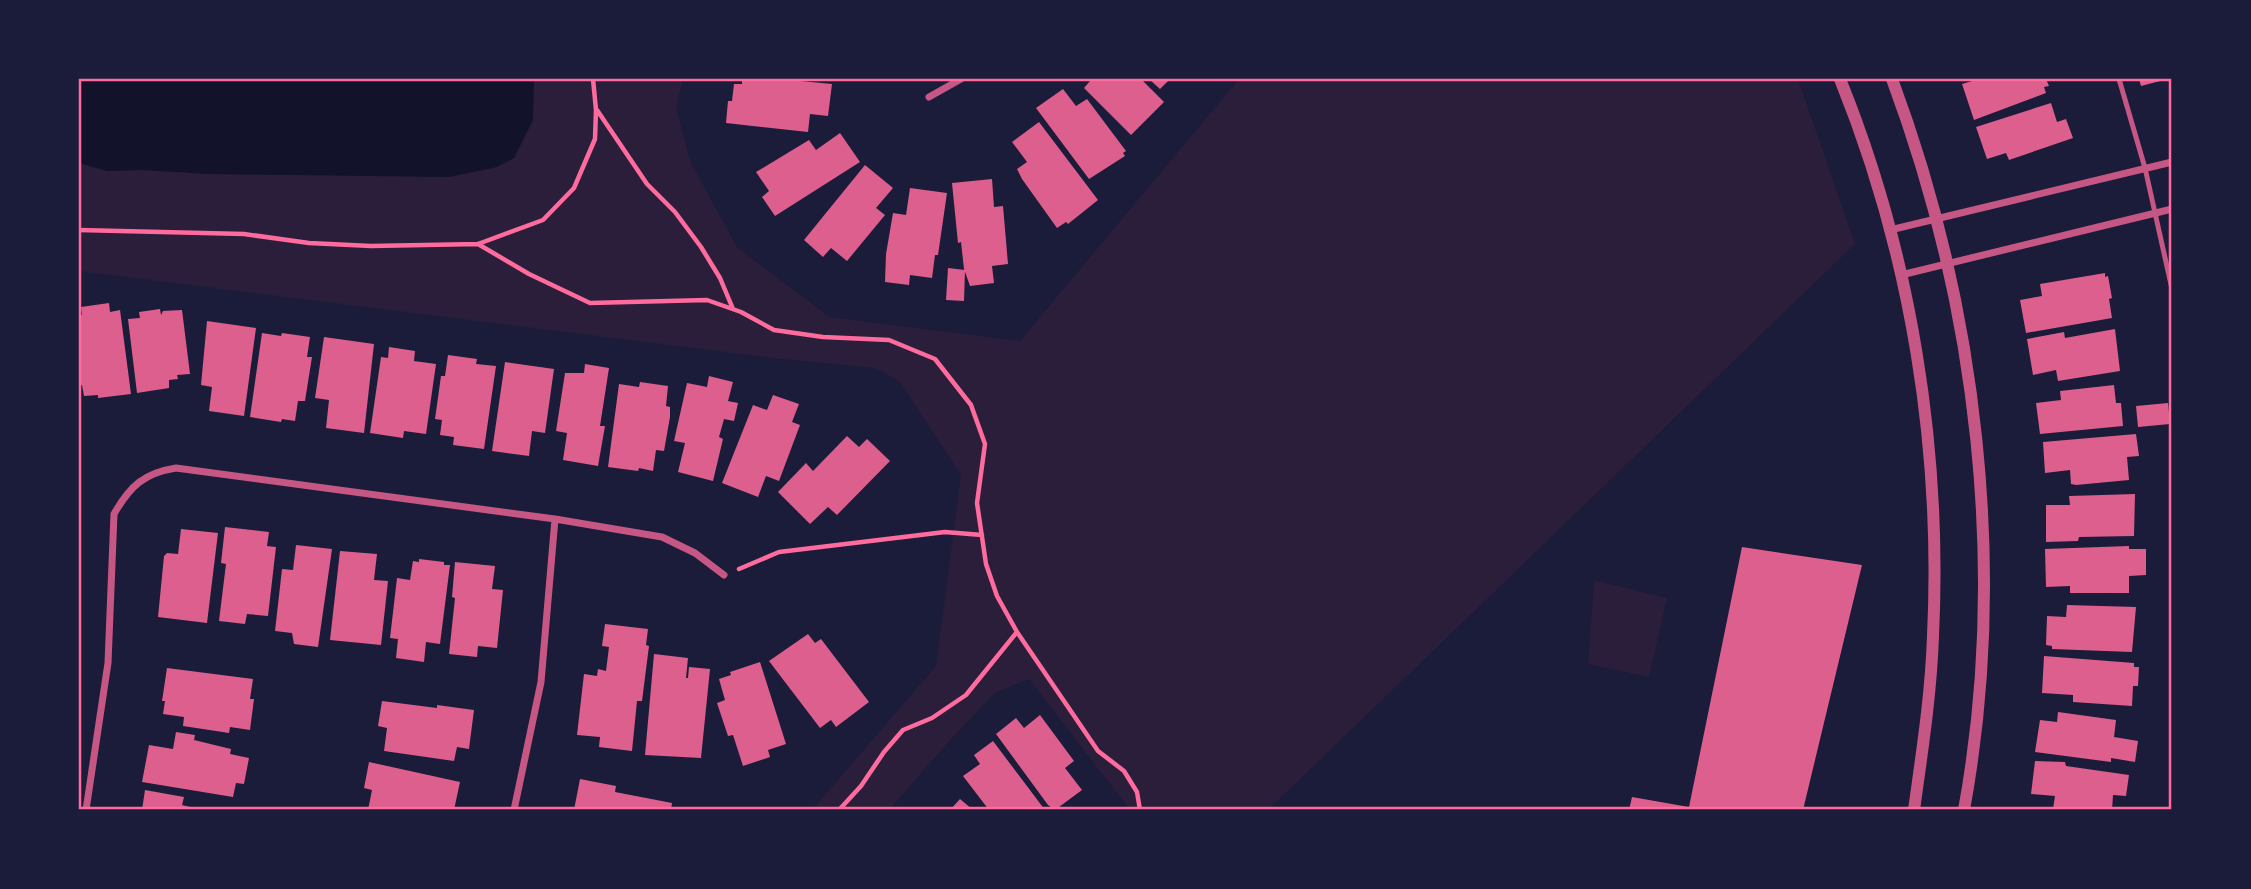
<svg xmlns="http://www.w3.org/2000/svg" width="2251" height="889" viewBox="0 0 2251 889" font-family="Poppins,sans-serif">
<rect width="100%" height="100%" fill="#1b1b3a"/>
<path fill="#2a1e3b" d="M79,79H683L676,107L690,161L737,247L829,317L1020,341L1239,79H1798L1855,244L1268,810H1130L1029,679L995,693L951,739L889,810H812L936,666L961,475L900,382L876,368L781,359L79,271Z
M1594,580L1667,598L1649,677L1588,664Z"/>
<path fill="#12122b" d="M79,79H534L533,120L514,158L497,167L449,177L209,174L143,170L107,171L79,163Z"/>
<path fill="#dd5f8e" d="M742,79H779L832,84L828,116L810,114L808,132L726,123L728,101H732L734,84H742Z
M1088,79H1141L1164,102L1131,135L1084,88L1090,81Z
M1149,79H1170L1160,89Z
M1979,79H2046L2049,86L2044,87L2046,93L1974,120L1962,84Z
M2139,79H2164V80L2141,86Z
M1063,89L1076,106L1087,99L1126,151L1123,153L1125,156L1089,179L1036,108Z
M2051,103L2057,122L2066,119L2073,138L2009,160L2006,153L1987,159L1976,127Z
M1039,122L1098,200L1068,224L1066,222L1057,228L1022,179L1017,169L1027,162L1012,142Z
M840,133L860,162L775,216L762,197L769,191L756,172L809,140L816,150Z
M865,165L893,188L876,208L885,215L847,261L831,248L823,257L804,240Z
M992,179L994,207L1003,206L1008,264L992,266L994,283L970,286L964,269L961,242L958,243L952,183Z
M910,188L947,193L938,255H935L932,278L910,275L909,285L885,282L886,254L893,213L906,215Z
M948,268L965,270L964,301L946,300Z
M2105,273V277L2108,276L2112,298L2109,299L2112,318L2026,333L2020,300L2042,296L2040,284Z
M109,303L110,312L120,310L131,394L98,398V395L84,396L82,385L79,386V315H82L81,307Z
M160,309L161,315L163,311L182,310L190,374L177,375L178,379L169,380V388L137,393L128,319L140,318L139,312Z
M207,321L256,328L244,416L209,411L212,387L201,385Z
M2115,329L2120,371L2058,381L2056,370L2033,375L2027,339L2064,332L2065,338Z
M262,333L281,336L282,333L310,337L307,357H312L305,401H298L295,421L282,419L281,422L250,417Z
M324,337L374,344L364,433L326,428L329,400L315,398Z
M389,347L415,351L414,361L436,364L426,434L404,431L403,438L370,433L381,357L388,358Z
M448,355L477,359L476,364L496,366L484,449L453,445L454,437L440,435L442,420L435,419L441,376H445Z
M505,362L554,369L545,433L532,431L529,456L492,451Z
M585,364L609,368L600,426H605L598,466L563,460L567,433L556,431L565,373H584Z
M709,376L733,382L728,401L738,403L734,421L724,419L719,437L723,439L713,481L678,472L685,443L674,441L687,383L707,387Z
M640,382L668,386L666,406L670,407V417L664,451L656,450L653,471L639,468L638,471L608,467L619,384L639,387Z
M2114,385L2116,403H2121L2123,426L2040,434L2036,403L2061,400L2060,391Z
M773,395L799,404L792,422L800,425L779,481L766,476L758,497L722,483L753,405L767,410Z
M2168,403L2170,424L2138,427L2136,406Z
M2136,434L2139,456L2127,457L2129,480L2076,485L2071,484L2070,470L2045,473L2043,442Z
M847,436L859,447L867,439L890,461L837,515L828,507L810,524L778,492L806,463L813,471Z
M2135,494L2134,536L2079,537L2078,541L2046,542V505H2070L2069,496Z
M225,527L269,532L267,546L276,547L268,616L247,614L245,624L219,621L226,564L221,563Z
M181,529L218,533L207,623L158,617L164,556L167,553L178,554Z
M296,545L332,549L318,647L294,644L292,633L275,631L282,569L293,570Z
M2129,546V549H2146V575L2129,576V593H2070V586L2046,587L2045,549Z
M1742,547L1862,565L1803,810H1629L1632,797L1689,807Z
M340,551L377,554L374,580L388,581L381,645L330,640Z
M419,559L444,562V565H450L440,644L426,642L424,662L396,658L398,639L390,638L397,578L410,580L413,561L419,562Z
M455,562L495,566L492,589L503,590L497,648L478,646L477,657L449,654L455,598L452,597Z
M2067,605L2136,607L2132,652L2052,649V646L2046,645L2047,616L2066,617Z
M605,624L648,629L646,645L649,646L642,701H637L632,751L599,747L600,737L577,735L584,674L597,676L598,669L606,671L609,647L602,646Z
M808,634L815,643L821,639L869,702L836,727L831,720L820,728L769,661Z
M654,654L688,658L686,678H688L689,667L710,669L701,758L645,755Z
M2044,656L2134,663V667H2139L2138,686H2133L2132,706L2073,702V695L2042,693Z
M760,662L786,744L768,750L770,757L743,766L733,735L728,736L717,703L725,700L719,679L731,675L730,672Z
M167,668L253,679L250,699H254L250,730L230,727L229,733L183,726L184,717L163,714L165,701H162Z
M382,701L437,708V705L474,710L469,749L457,747L454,761L384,751L387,728L378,726Z
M2058,712L2116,720L2114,737L2138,741L2135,762L2111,758V762L2035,752L2040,720L2057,722Z
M1040,715L1074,761L1065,768L1082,790L1055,810L1048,805L996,734L1016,718L1024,728Z
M176,732L195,735L194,740L231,749L230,754L249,758L244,784L236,783L233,797L142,782L149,745L173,749Z
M993,741L1045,810H989L963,776L980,764L974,755Z
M2035,761L2065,762L2066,766L2129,775L2126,796L2113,795L2112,810L2053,809L2055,796L2031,794Z
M369,762L460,782L454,810H368L372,790L364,788Z
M580,779L616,786L615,792L672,803L671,810H574Z
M145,790L184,797L182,805L202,810H142Z
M960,799L966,804L973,810H950Z"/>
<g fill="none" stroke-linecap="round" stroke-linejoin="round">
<path stroke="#ff6b9d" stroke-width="4.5" d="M597,110L647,184L675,212L701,247L720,278L733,309
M79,230L244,234L309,243L371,246L478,244L543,220L574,188L595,139L596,110L593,79
M478,244L529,274L590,303L707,300L741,312L774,330L823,337L889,340L935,359L971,405L985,444L977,503L986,564L997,596L1017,632L966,695L932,718L903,730L884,752L861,786L839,810
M739,569L779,552L945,532L982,535
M1017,632L1098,751L1124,771L1137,792L1140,810"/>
<path stroke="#c65784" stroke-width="5" d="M2119,79L2145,168L2172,289"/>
<path stroke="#c65784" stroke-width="7" d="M929,97L961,79
M1890,230L2172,162
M1901,275L2172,209
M555,519L662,537L695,553L724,575
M86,810L108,663L114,514C130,486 144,473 176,468L555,519L541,682L514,810"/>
<path stroke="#c65784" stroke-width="12" d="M1840,79C1911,254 1942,448 1933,636C1931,695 1922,752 1914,810
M1892,79C1977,307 2008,570 1964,810"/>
</g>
<rect width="2251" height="889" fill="none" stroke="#1b1b3a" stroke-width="161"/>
<rect x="80" y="80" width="2090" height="728" fill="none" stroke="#ff6b9d" stroke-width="2.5"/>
</svg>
